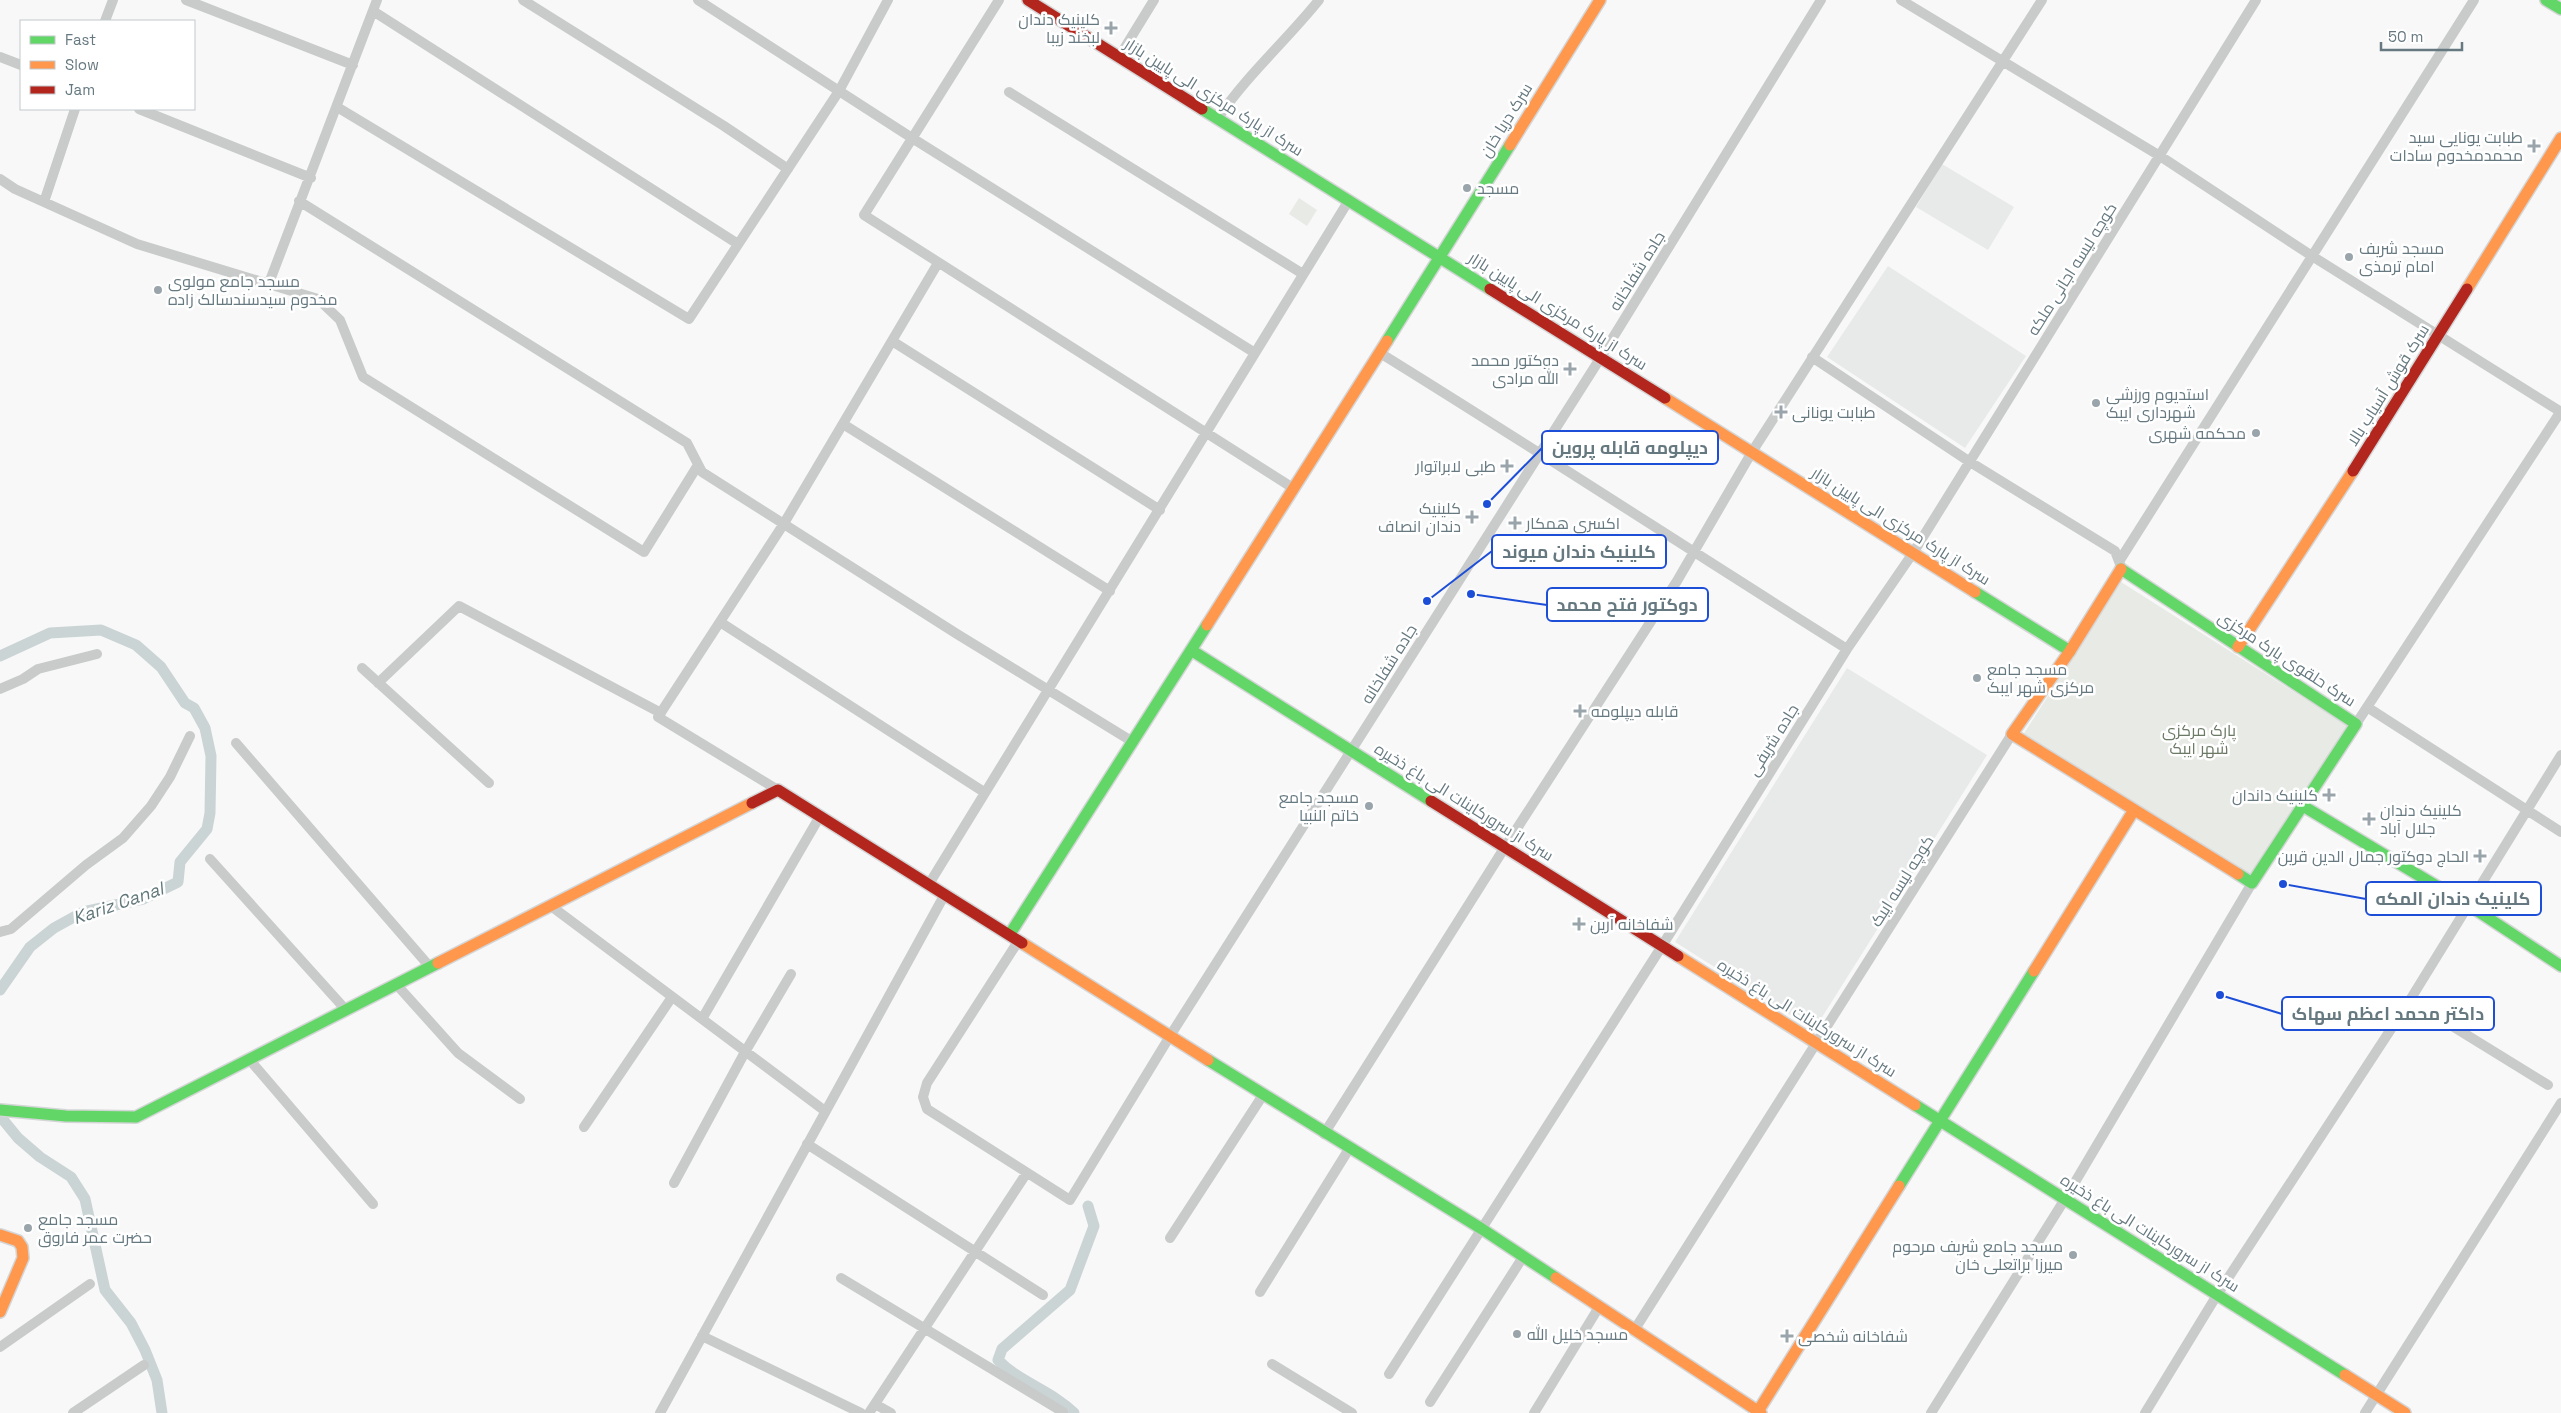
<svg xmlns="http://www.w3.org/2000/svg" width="2561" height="1413" viewBox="0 0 2561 1413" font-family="'Space Grotesk',Cairo,sans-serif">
<rect width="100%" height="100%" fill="#f8f8f8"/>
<path fill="#e8eaea" d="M1942,164L2014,207L1988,250L1916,207Z
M1888,266L2026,356L1965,448L1827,357Z
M1847,668L1987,755L1814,1030L1675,942Z"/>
<path fill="#e8eae6" d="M1299,198L1317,210L1307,226L1289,214Z
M2121,582L2348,726L2250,879L2023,735Z"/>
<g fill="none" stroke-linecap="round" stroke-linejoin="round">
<path stroke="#cad4d5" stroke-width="11" d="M0,656L50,633L101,630L136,645L161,667L185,703L194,708L205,728L211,756L210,813L207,829L180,862L178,882L143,899L83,912L54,928L30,947L0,990
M0,1116L18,1138L40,1157L71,1177L85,1199L105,1290L131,1323L145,1350L157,1380L162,1413
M1074,1413C1052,1391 1019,1382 998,1360L1002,1349L1070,1290L1094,1226L1088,1206"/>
<g stroke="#d4d5d6" stroke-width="14">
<path id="fast" d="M2546,0L2561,9
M1202,109L1490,289
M1387,341L1510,145
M2121,569L2356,724L2252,883L2238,874
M1975,592L2070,651
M1191,650L1431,801
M2303,806L2470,906L2561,966
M1010,934L1207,625
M1208,1060L1482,1229L1556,1278
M1915,1105L2345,1375
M0,1110L66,1116L136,1117L438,963
M1899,1186L2034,971"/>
</g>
<g stroke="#d4d5d6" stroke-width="14">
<path id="slow" d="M1510,145L1600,0
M2467,289L2561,138
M1665,398L1975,592
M2121,569L2070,651L2012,734L2238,874
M1207,625L1387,341
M2238,647L2353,471
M1022,943L1208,1060
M1678,956L1915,1105
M438,963L752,803
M2034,971L2134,810
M0,1235L18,1241L22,1247L23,1258L0,1312
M1556,1278L1761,1413
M2345,1375L2405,1413
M1757,1413L1899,1186"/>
</g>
<g stroke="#d4d5d6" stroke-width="14">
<path id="jam" d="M1028,0L1202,109
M1490,289L1665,398
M2353,471L2467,289
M1431,801L1678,956
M752,803L778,790L1022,943"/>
</g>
<path stroke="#c9cbcb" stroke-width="10" d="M186,0L353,65
M523,0L724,126L788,169
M698,0L912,138L1255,353
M999,0L864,215L1293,488
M1901,0L2160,156L2312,256L2561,412
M373,11L738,244
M105,21L113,0
M0,57L21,65
M1119,57L1154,0
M1009,92L1303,274
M337,107L689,319L839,91L888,0
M139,109L311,178
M1218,118C1247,75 1287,40 1319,0
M0,179L15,189L137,244L318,299L340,320L363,377L644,552L698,465
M299,201L687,443L702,472L957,634L1133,742
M44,202L75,109
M269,283L377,0
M892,341L1160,510
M1380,353C1537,450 1691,551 1847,649
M1812,357L1970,462L2115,551L2120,564
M843,424L1110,591
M2120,560L2474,0
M720,622L984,792
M362,668L489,783
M378,683L459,606L661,713
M0,689L23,679L38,669L97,654
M2367,707L2561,832
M2356,724L2561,411
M236,743L430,967
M778,790L658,717L783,525L938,263
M210,859L346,1010
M929,884L1349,200
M551,906L825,1111
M0,932L11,929L86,865L123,838L151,806L170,777L190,736
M1019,940L927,1083L923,1097L927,1109L1070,1200L1170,1036L1601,357L1821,0
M396,984L458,1053L520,1099
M2410,1000L2548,1085
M702,1019L820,816
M249,1059L373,1204
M584,1127L672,997
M1324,1134L1505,847L1677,581L1752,452L2042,0
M807,1144L1043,1295
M674,1183L745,1052L791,974
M1170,1238L1263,1095
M841,1278L1063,1412
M1260,1292L1349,1149
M1635,1329L2012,734
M702,1336L861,1413
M0,1347L90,1284
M1272,1364L1352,1413
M1389,1374L1662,946L1847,649L1913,553L2256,0
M1430,1402L1523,1257
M875,1404L891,1413
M73,1413L144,1365
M660,1413L945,894
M869,1413L1026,1174
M1534,1413L1599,1307
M1931,1413L2065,1199L2252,883
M2145,1413L2217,1295L2410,1000L2561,755
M2365,1413L2561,1103"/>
<use href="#fast" stroke="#63d668" stroke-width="11"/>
<use href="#slow" stroke="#ff974d" stroke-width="11"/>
<use href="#jam" stroke="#b3261e" stroke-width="11"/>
</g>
<g fill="#99a5aa" stroke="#fff" stroke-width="2">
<path d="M1108.5 20.5h5v5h5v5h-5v5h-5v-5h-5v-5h5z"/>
<path d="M2531.5 138.5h5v5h5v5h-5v5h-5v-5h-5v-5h5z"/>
<circle cx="1467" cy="188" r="5"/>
<circle cx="2349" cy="257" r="5"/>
<circle cx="158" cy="290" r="5"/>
<path d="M1567.5 361.5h5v5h5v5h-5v5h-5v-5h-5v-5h5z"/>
<circle cx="2096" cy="403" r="5"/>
<path d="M1778.5 404.5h5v5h5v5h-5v5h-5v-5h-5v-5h5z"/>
<circle cx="2256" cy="433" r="5"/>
<path d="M1504.5 458.5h5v5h5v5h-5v5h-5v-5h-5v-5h5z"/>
<path d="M1469.5 509.5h5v5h5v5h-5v5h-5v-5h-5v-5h5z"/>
<path d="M1512.5 515.5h5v5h5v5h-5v5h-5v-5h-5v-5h5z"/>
<circle cx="1977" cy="678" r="5"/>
<path d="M1577.5 703.5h5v5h5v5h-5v5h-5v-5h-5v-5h5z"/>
<path d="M2326.5 787.5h5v5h5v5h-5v5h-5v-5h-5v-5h5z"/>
<circle cx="1369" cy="806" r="5"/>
<path d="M2366.5 811.5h5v5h5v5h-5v5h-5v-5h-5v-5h5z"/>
<path d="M2477.5 848.5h5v5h5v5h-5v5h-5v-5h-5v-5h5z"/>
<path d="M1576.5 916.5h5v5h5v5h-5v5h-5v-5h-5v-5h5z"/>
<circle cx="28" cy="1228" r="5"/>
<circle cx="2073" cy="1255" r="5"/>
<circle cx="1517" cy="1334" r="5"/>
<path d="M1784.5 1328.5h5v5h5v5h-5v5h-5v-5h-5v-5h5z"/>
</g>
<g text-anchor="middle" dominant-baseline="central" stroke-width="5" stroke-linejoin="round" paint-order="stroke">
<g font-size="16" fill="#667980" stroke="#fff" text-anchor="start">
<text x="1100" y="19" text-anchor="end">کلینیک دندان<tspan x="1100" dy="18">لبخند زیبا</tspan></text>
<text x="2523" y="137" text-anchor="end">طبابت یونایی سید<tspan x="2523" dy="18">محمدمخدوم سادات</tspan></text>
<text x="1477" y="188">مسجد</text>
<text x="2359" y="248">مسجد شریف<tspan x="2359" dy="18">امام ترمذی</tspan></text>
<text x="168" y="281">مسجد جامع مولوی<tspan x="168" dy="18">مخدوم سیدسندسالک زاده</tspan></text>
<text x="1559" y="360" text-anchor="end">دوکتور محمد<tspan x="1559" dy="18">الله مرادی</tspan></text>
<text x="2106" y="394">استدیوم ورزشی<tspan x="2106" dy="18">شهرداری ایبک</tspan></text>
<text x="1792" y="412">طبابت یونانی</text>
<text x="2246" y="433" text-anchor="end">محکمه شهری</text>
<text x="1496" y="466" text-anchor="end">طبی لابراتوار</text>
<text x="1461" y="508" text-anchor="end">کلینیک<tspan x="1461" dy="18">دندان انصاف</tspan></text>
<text x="1526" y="523">اکسری همکار</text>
<text x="1987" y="669">مسجد جامع<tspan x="1987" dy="18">مرکزی شهر ایبک</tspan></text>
<text x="1591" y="711">قابله دیپلومه</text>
<text x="2318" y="795" text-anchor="end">کلینیک داندان</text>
<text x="1359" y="797" text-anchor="end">مسجد جامع<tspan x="1359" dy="18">خاتم النبیا</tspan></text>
<text x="2380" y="810">کلینیک دندان<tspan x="2380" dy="18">جلال آباد</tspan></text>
<text x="2469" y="856" text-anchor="end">الحاج دوکتور جمال الدین قرین</text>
<text x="1590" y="924">شفاخانه آرین</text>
<text x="38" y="1219">مسجد جامع<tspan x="38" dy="18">حضرت عمر فاروق</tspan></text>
<text x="2063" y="1246" text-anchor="end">مسجد جامع شریف مرحوم<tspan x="2063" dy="18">میرزا براتعلی خان</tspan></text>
<text x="1527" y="1334">مسجد خلیل الله</text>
<text x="1798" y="1336">شفاخانه شخصی</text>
</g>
<g font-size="16" fill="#667980" stroke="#fff">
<text transform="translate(1214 97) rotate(32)">سرک از پارک مرکزی الی پایین بازار</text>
<text transform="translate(1506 120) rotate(-58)">سرک دریا خان</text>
<text transform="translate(2072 269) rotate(-58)">کوچه لیسه اجانی ملکه</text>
<text transform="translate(1637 271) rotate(-58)">جاده شفاخانه</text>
<text transform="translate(1558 311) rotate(32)">سرک از پارک مرکزی الی پایین بازار</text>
<text transform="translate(2388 385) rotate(-58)">سرک قوش آسیاب بالا</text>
<text transform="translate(1901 526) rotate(32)">سرک از پارک مرکزی الی پایین بازار</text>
<text transform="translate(2287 659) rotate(33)">سرک حلقوی پارک مرکزی</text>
<text transform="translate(1389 664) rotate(-58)">جاده شفاخانه</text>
<text transform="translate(1773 740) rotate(-58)">جاده شریفی</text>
<text transform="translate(1464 802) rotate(32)">سرک از سرورکاینات الی باغ ذخیره</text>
<text transform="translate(1902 881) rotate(-58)">کوچه لیسه ایبک</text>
<text transform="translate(1807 1018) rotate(32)">سرک از سرورکاینات الی باغ ذخیره</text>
<text transform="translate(2150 1233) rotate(32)">سرک از سرورکاینات الی باغ ذخیره</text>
</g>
<g font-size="16" fill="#6b7965" stroke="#fff">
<text x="2199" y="730">پارک مرکزی<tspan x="2199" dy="18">شهر ایبک</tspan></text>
</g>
<g font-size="18" font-style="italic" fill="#61777a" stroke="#fff">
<text transform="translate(118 903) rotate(-19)">Kariz Canal</text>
</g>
</g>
<path fill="none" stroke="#1d4ed8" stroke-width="2" d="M1487 504L1542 448M1427 601L1492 551M1471 594L1547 605M2283 884L2366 899M2220 995L2282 1014"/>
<g fill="#1d4ed8" stroke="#fff" stroke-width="2">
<circle cx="1487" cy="504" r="5"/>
<circle cx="1427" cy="601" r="5"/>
<circle cx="1471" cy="594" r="5"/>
<circle cx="2283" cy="884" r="5"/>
<circle cx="2220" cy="995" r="5"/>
</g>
<g fill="#fff" stroke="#1d4ed8" stroke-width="2">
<rect x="1542" y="431" width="176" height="33" rx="5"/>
<rect x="1492" y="535" width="174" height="33" rx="5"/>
<rect x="1547" y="588" width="161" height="33" rx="5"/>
<rect x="2366" y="882" width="175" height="33" rx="5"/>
<rect x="2282" y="997" width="212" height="33" rx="5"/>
</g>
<g font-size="18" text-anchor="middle" font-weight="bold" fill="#667980">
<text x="1630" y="454">دیپلومه قابله پروین</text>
<text x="1579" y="558">کلینیک دندان میوند</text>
<text x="1627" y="611">دوکتور فتح محمد</text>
<text x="2453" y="905">کلینیک دندان المکه</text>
<text x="2388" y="1020">داکتر محمد اعظم سهاک</text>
</g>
<rect x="20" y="20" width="175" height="90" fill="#ffffff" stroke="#c2c9cc"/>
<rect x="30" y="36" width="25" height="8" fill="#63d668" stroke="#c2c9cc"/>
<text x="65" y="45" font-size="15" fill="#667980">Fast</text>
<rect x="30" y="61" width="25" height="8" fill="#ff974d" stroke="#c2c9cc"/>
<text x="65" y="70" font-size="15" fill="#667980">Slow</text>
<rect x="30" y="86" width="25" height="8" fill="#b3261e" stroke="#c2c9cc"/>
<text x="65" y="95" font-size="15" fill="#667980">Jam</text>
<path d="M2381 42v8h81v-8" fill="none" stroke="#667980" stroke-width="2.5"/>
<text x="2388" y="42" font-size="15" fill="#667980" stroke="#ffffff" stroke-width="4" paint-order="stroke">50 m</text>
</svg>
